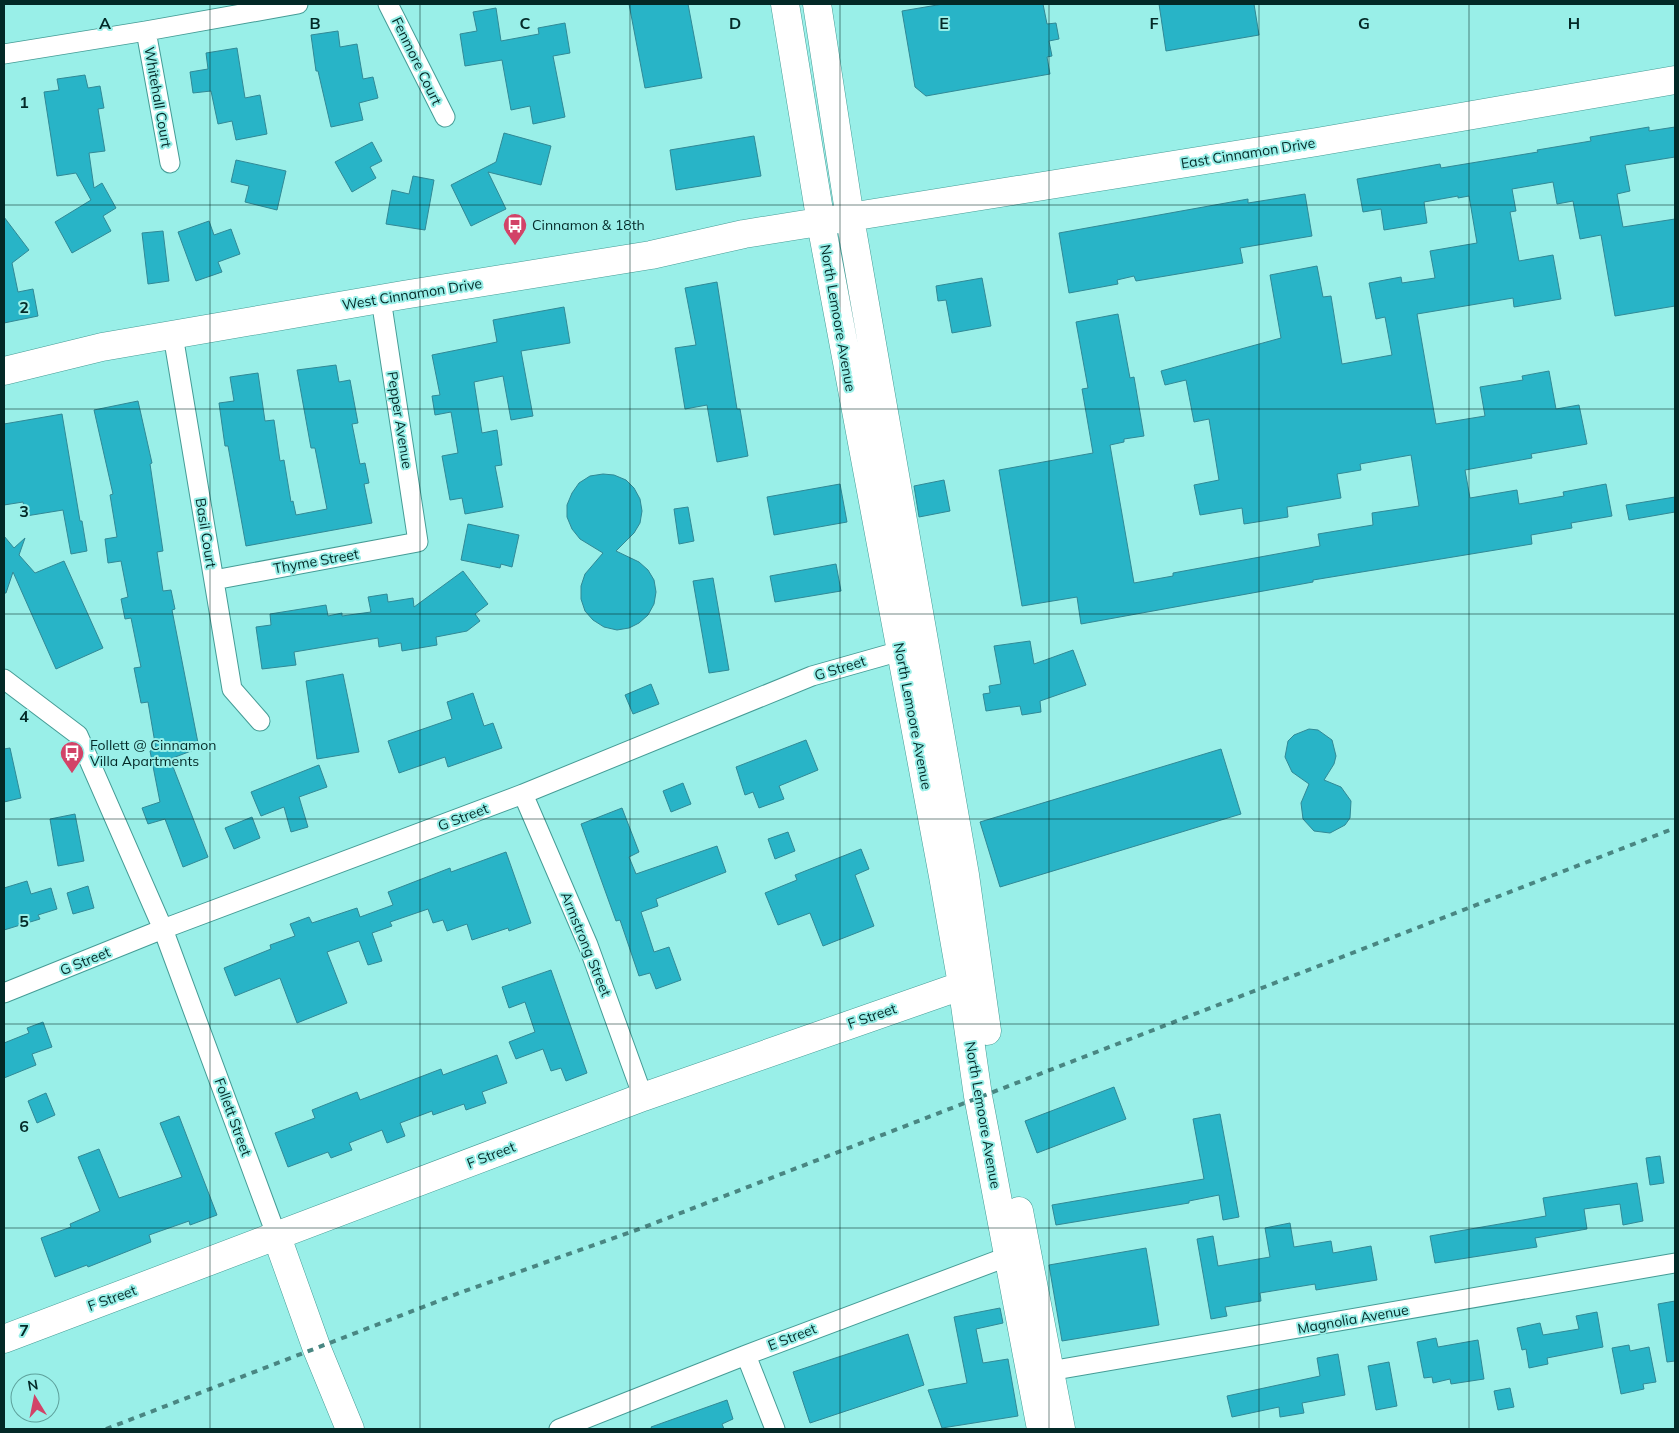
<svg xmlns="http://www.w3.org/2000/svg" width="1679" height="1433" viewBox="0 0 1679 1433" font-family="Mulish,sans-serif">
<rect width="100%" height="100%" fill="#99efe8"/>
<path fill="#28b4c7" stroke="#318996" d="M629,4H688L702,78L645,88Z
M943,4H1043L1047,24L1056,23L1059,39L1049,41L1052,56L1047,57L1050,74L926,96L915,87L902,11Z
M1159,4H1254L1259,35L1166,51Z
M496,8L501,41L539,34L538,28L565,23L570,53L553,56L565,117L533,124L530,106L511,110L502,60L465,66L460,34L477,31L473,12Z
M338,31L340,47L357,44L363,79L373,77L378,98L359,103L363,120L331,127L318,71H316L311,35Z
M237,48L245,98L260,95L267,134L236,140L232,121L218,124L211,91L193,93L190,72L208,69L206,53Z
M85,75L88,88L100,86L104,108L98,109L105,151L89,153L94,188L102,183L116,208L103,216L111,231L72,253L55,222L91,200L76,173L57,176L44,92L59,90L57,79Z
M1649,127V131L1675,127V157L1625,165L1630,191L1617,194L1623,227L1675,219V306L1615,316L1601,235L1580,239L1573,201L1557,204L1553,182L1512,189L1516,211L1510,212L1519,261L1553,255L1561,299L1514,307L1513,298L1417,314L1436,424L1485,416L1480,387L1523,380L1522,376L1549,371L1556,409L1579,405L1587,444L1531,454L1532,458L1465,470L1470,498L1517,490L1519,504L1564,496L1563,492L1606,484L1612,516L1571,523L1572,528L1531,535L1532,544L1313,580V582L1081,624L1077,597L1022,606L999,470L1093,453L1082,389L1088,388L1076,322L1118,314L1130,378L1134,377L1144,436L1124,439V442L1110,445L1134,583L1173,576V573L1320,546L1318,534L1373,525L1372,513L1419,506L1411,455L1360,464L1361,470L1337,474L1341,498L1287,507L1288,517L1244,524L1242,508L1200,515L1194,485L1219,480L1209,419L1194,422L1186,380L1165,385L1161,371L1281,338L1270,275L1317,266L1323,297L1331,296L1342,364L1392,355L1385,317L1376,319L1369,283L1401,277L1402,283L1435,278L1430,251L1477,243L1469,196L1458,198V196L1424,202L1427,223L1384,230L1381,209L1363,212L1357,179L1440,164L1441,168L1538,152L1537,150L1591,141L1590,137Z
M504,133L551,146L541,185L488,172L506,209L471,226L451,185L496,162Z
M754,136L761,176L676,190L670,150Z
M372,142L382,161L370,167L376,178L352,192L335,162Z
M236,160L286,171L277,210L245,202L249,186L231,182Z
M413,176L434,180L425,230L386,224L392,190L409,194Z
M1305,194L1312,236L1240,248L1243,263L1136,281L1134,276L1117,280L1118,284L1069,293L1059,233L1248,199V203Z
M4,217L29,250L12,263L18,292L33,289L38,316L4,323Z
M209,221L214,235L231,229L240,254L218,262L222,272L196,281L178,232Z
M163,231L169,281L148,284L142,233Z
M982,278L991,326L952,333L946,300L938,301L936,286Z
M717,282L737,409H740L748,456L717,462L707,405L685,409L675,348L696,345L685,288Z
M564,307L570,343L521,351L533,416L511,420L503,376L474,382L482,433L497,430L502,465L495,466L503,507L465,514L462,498L450,500L442,456L458,453L451,412L435,415L432,396L440,395L432,355L497,342L493,320Z
M336,365L339,382L350,380L358,423L352,424L360,464L365,463L369,483L364,484L372,523L246,546L228,446H225L219,403L234,401L230,377L258,373L265,421L274,420L280,461L284,460L291,502L293,501L296,515L327,509L315,448H311L297,370Z
M138,401L152,463L150,464L163,551L157,552L163,591L171,590L175,609L172,610L199,748L170,759L208,857L183,867L165,819L148,824L142,808L160,802L150,751L156,749L148,702L141,703L134,668L141,667L131,618L125,619L121,599L128,597L121,561L108,563L105,539L117,537L110,495L113,494L94,410Z
M62,414L80,521H82L87,551L71,554L63,510L26,516L23,502L4,505V424Z
M603,474L614,475L626,480L634,488L640,499L642,511L640,523L634,533L616,551L639,562L648,570L654,580L656,592L654,604L648,615L639,623L629,628L617,630L604,627L593,620L585,611L581,599V586L585,574L603,553L580,539L572,529L567,517V505L572,493L579,483L590,476Z
M944,480L950,511L919,517L914,486Z
M840,484L847,522L774,535L767,497Z
M1675,497V512L1629,520L1626,505Z
M688,507L694,541L679,544L674,509Z
M468,524L519,535L512,567L501,564L500,568L461,560Z
M4,536L14,548L25,538L19,555L35,573L64,561L103,648L56,669L13,572L6,593H4Z
M836,564L841,591L775,602L770,576Z
M463,571L488,604L475,614L480,621L467,631L436,637L437,645L402,651L401,643L379,647L378,638L294,652L296,665L262,669L256,627L271,625L270,614L326,605L328,616L342,613V616L371,612L368,597L387,594L388,602L413,598L414,607Z
M713,578L729,670L709,673L693,581Z
M1030,641L1034,664L1073,650L1086,685L1040,701L1041,712L1022,715L1020,706L986,711L983,694L990,693L989,686L1001,684L994,646Z
M343,674L359,752L317,759L306,681Z
M651,684L659,704L633,714L625,695Z
M473,693L484,726L493,723L502,748L448,767L445,757L399,773L388,741L452,719L447,702Z
M1309,729L1318,730L1332,740L1336,756L1334,764L1324,780L1341,787L1351,801L1350,818L1345,825L1330,833L1314,831L1303,819L1301,803L1309,784L1292,772L1285,757L1288,741L1294,735Z
M806,740L818,770L779,786L784,799L759,808L753,792L745,795L736,767Z
M10,748L21,798L4,802V749Z
M1221,749L1241,814L1000,887L980,822Z
M319,765L327,787L299,797L308,827L291,832L284,807L261,816L251,792Z
M683,783L691,804L671,812L663,791Z
M622,808L639,852L629,857L636,874L717,846L726,872L656,899L658,906L641,912L654,952L669,947L681,980L656,989L650,973L639,976L620,920L616,921L581,824Z
M75,814L84,861L58,866L50,819Z
M252,817L260,838L234,849L225,828Z
M788,832L795,851L775,859L768,839Z
M861,849L869,869L855,875L874,926L823,946L810,913L778,925L765,893L797,880L795,875Z
M506,852L531,923L509,931L508,928L472,940L467,924L447,931L443,920L433,923L428,909L390,922L392,926L372,933L382,961L368,965L359,941L327,952L347,1003L297,1023L280,978L235,996L224,968L271,949L270,945L295,936L290,924L309,917L312,923L357,908L360,917L393,905L388,892L450,868L451,872Z
M27,881L31,894L51,888L57,909L38,915L40,919L4,930V888Z
M88,886L94,908L73,914L67,893Z
M551,970L587,1073L566,1081L561,1068L551,1071L543,1049L516,1059L509,1042L535,1032L525,1002L509,1008L502,987Z
M43,1022L52,1047L32,1054L36,1065L4,1078V1043L29,1033L27,1028Z
M497,1055L507,1083L482,1092L486,1103L466,1110L464,1104L433,1115L432,1111L400,1123L405,1136L387,1143L382,1130L349,1143L352,1150L331,1158L328,1152L288,1167L275,1133L315,1118L312,1110L357,1092L360,1100L441,1069L443,1075Z
M1114,1087L1126,1119L1037,1153L1025,1121Z
M46,1093L55,1115L37,1123L28,1101Z
M1220,1114L1239,1217L1223,1220L1219,1195L1189,1201V1203L1056,1225L1052,1205L1204,1179L1193,1119Z
M179,1116L217,1215L190,1225L189,1221L149,1235L151,1242L88,1267L87,1265L55,1277L41,1238L71,1227L70,1224L100,1211L78,1157L99,1149L119,1198L182,1177L160,1123Z
M1660,1156L1664,1183L1650,1185L1646,1158Z
M1637,1183L1643,1221L1623,1225L1620,1204L1584,1209L1587,1229L1535,1238L1537,1247L1435,1263L1430,1236L1546,1216L1543,1198Z
M1290,1223L1294,1247L1331,1241L1333,1253L1371,1246L1377,1280L1316,1290L1315,1284L1260,1293L1261,1301L1225,1307L1227,1316L1211,1319L1197,1239L1213,1236L1218,1266L1270,1257L1265,1228Z
M1146,1248L1159,1325L1062,1341L1049,1265Z
M1675,1301V1361L1667,1362L1658,1304Z
M1000,1308L1003,1323L976,1329L983,1363L1008,1359L1018,1416L942,1428L928,1390L967,1383L954,1317Z
M1597,1312L1603,1347L1547,1358L1548,1364L1529,1368L1526,1349L1522,1350L1517,1328L1540,1323L1543,1335L1579,1329L1576,1316Z
M908,1334L924,1385L810,1423L793,1372Z
M1436,1338L1438,1347L1478,1340L1484,1379L1451,1384L1450,1379L1433,1383L1432,1377L1424,1378L1417,1342Z
M1629,1345L1630,1351L1649,1347L1656,1382L1643,1384L1644,1389L1621,1394L1612,1348Z
M1338,1354L1345,1395L1302,1403L1304,1413L1280,1417L1279,1407L1232,1417L1227,1396L1320,1376L1317,1358Z
M1389,1362L1397,1406L1376,1410L1368,1366Z
M1510,1388L1514,1407L1498,1410L1494,1391Z
M727,1400L733,1419L722,1424L724,1429H652L651,1427Z"/>
<g fill="none" stroke-linecap="round" stroke-linejoin="round">
<g stroke="#459c96" stroke-width="21">
<path id="street" d="M388,4L445,117
M146,31L170,163
M4,54L146,31L298,4
M173,335L232,689L260,721
M214,580L418,542L381,299
M4,679L78,735L163,929L277,1237
M523,794L588,945L643,1097
M4,993L163,929L523,794L812,676L911,648
M746,1355L775,1429
M1038,1373L1675,1263
M559,1429L746,1355L1020,1252"/>
</g>
<g stroke="#459c96" stroke-width="29">
<path id="secondary" d="M785,4L821,223L943,876L962,984L978,1096L1041,1429
M817,4L850,218L965,875L987,1031
M4,371L102,347L403,295L651,255L744,234L1317,142L1675,80
M1019,1211L1061,1429
M277,1237L317,1349L350,1429
M4,1339L643,1097L978,980"/>
</g>
<use href="#street" stroke="#fff" stroke-width="19"/>
<use href="#secondary" stroke="#fff" stroke-width="28"/>
<path stroke="#498682" stroke-width="4" stroke-dasharray="6 6" stroke-linecap="butt" d="M106,1429L462,1292L642,1228L1675,828"/>
</g>
<path fill="none" stroke="#032927" stroke-width="1" stroke-opacity="0.55" d="M210,4V1429M420,4V1429M630,4V1429M840,4V1429M1049,4V1429M1259,4V1429M1469,4V1429M4,205H1675M4,409H1675M4,614H1675M4,819H1675M4,1024H1675M4,1228H1675"/>
<defs>
<g id="bus-pin" transform="scale(1.25)"><path d="M0 17L-7.5 6A9.5 9.5 0 1 1 7.5 6Z" fill="#d24368" stroke="#99efe8"/><path d="M-5-6H5V4H4V6H2V4H-2V6H-4V4H-5ZM-3.5-4V0h7V-4ZM-3.5 1.2v1.5H-2V1.2ZM2 1.2v1.5H3.5V1.2Z" fill="#fff"/></g>
</defs>
<g fill-rule="evenodd">
<use href="#bus-pin" x="515" y="225"/>
<use href="#bus-pin" x="72" y="753"/>
</g>
<g text-anchor="middle" dominant-baseline="central" stroke-width="4" stroke-linejoin="round" paint-order="stroke">
<g font-size="14" fill="#032927" stroke="#99efe8">
<text transform="translate(417 61) rotate(64)">Fenmore Court</text>
<text transform="translate(158 97) rotate(80)">Whitehall Court</text>
<text transform="translate(1248 153) rotate(-9)">East Cinnamon Drive</text>
<text transform="translate(412 294) rotate(-9)">West Cinnamon Drive</text>
<text transform="translate(838 318) rotate(80)">North Lemoore Avenue</text>
<text transform="translate(400 420) rotate(81)">Pepper Avenue</text>
<text transform="translate(206 533) rotate(81)">Basil Court</text>
<text transform="translate(316 561) rotate(-10)">Thyme Street</text>
<text transform="translate(840 668) rotate(-17)">G Street</text>
<text transform="translate(913 716) rotate(79)">North Lemoore Avenue</text>
<text transform="translate(463 817) rotate(-21)">G Street</text>
<text transform="translate(586 944) rotate(68)">Armstrong Street</text>
<text transform="translate(85 961) rotate(-22)">G Street</text>
<text transform="translate(872 1016) rotate(-19)">F Street</text>
<text transform="translate(983 1115) rotate(80)">North Lemoore Avenue</text>
<text transform="translate(233 1117) rotate(70)">Follett Street</text>
<text transform="translate(491 1155) rotate(-21)">F Street</text>
<text transform="translate(112 1298) rotate(-20)">F Street</text>
<text transform="translate(1353 1319) rotate(-10)">Magnolia Avenue</text>
<text transform="translate(792 1337) rotate(-21)">E Street</text>
</g>
<g font-size="14" fill="#032927" stroke="#99efe8" text-anchor="start">
<text x="532" y="225">Cinnamon &amp; 18th</text>
<text x="90" y="745">Follett @ Cinnamon<tspan x="90" dy="16">Villa Apartments</tspan></text>
</g>
</g>
<g font-size="16" text-anchor="middle" font-weight="bold" fill="#032927" stroke="#99efe8" stroke-width="4" stroke-linejoin="round" paint-order="stroke">
<text x="105" y="29">A</text>
<text x="315" y="29">B</text>
<text x="525" y="29">C</text>
<text x="735" y="29">D</text>
<text x="944" y="29">E</text>
<text x="1154" y="29">F</text>
<text x="1364" y="29">G</text>
<text x="1574" y="29">H</text>
<text x="24" y="108">1</text>
<text x="24" y="313">2</text>
<text x="24" y="517">3</text>
<text x="24" y="722">4</text>
<text x="24" y="927">5</text>
<text x="24" y="1132">6</text>
<text x="24" y="1336">7</text>
</g>
<rect width="1679" height="1433" fill="none" stroke="#032927" stroke-width="10"/>
<g transform="translate(35 1398) rotate(350)"><circle r="24" fill="#99efe8" stroke="#5da09b"/>
<path d="M0-4L9 19L0 12L-9 19Z" fill="#d24368"/>
<text y="-8" font-size="14" font-weight="bold" text-anchor="middle" fill="#032927">N</text>
</g>
</svg>
